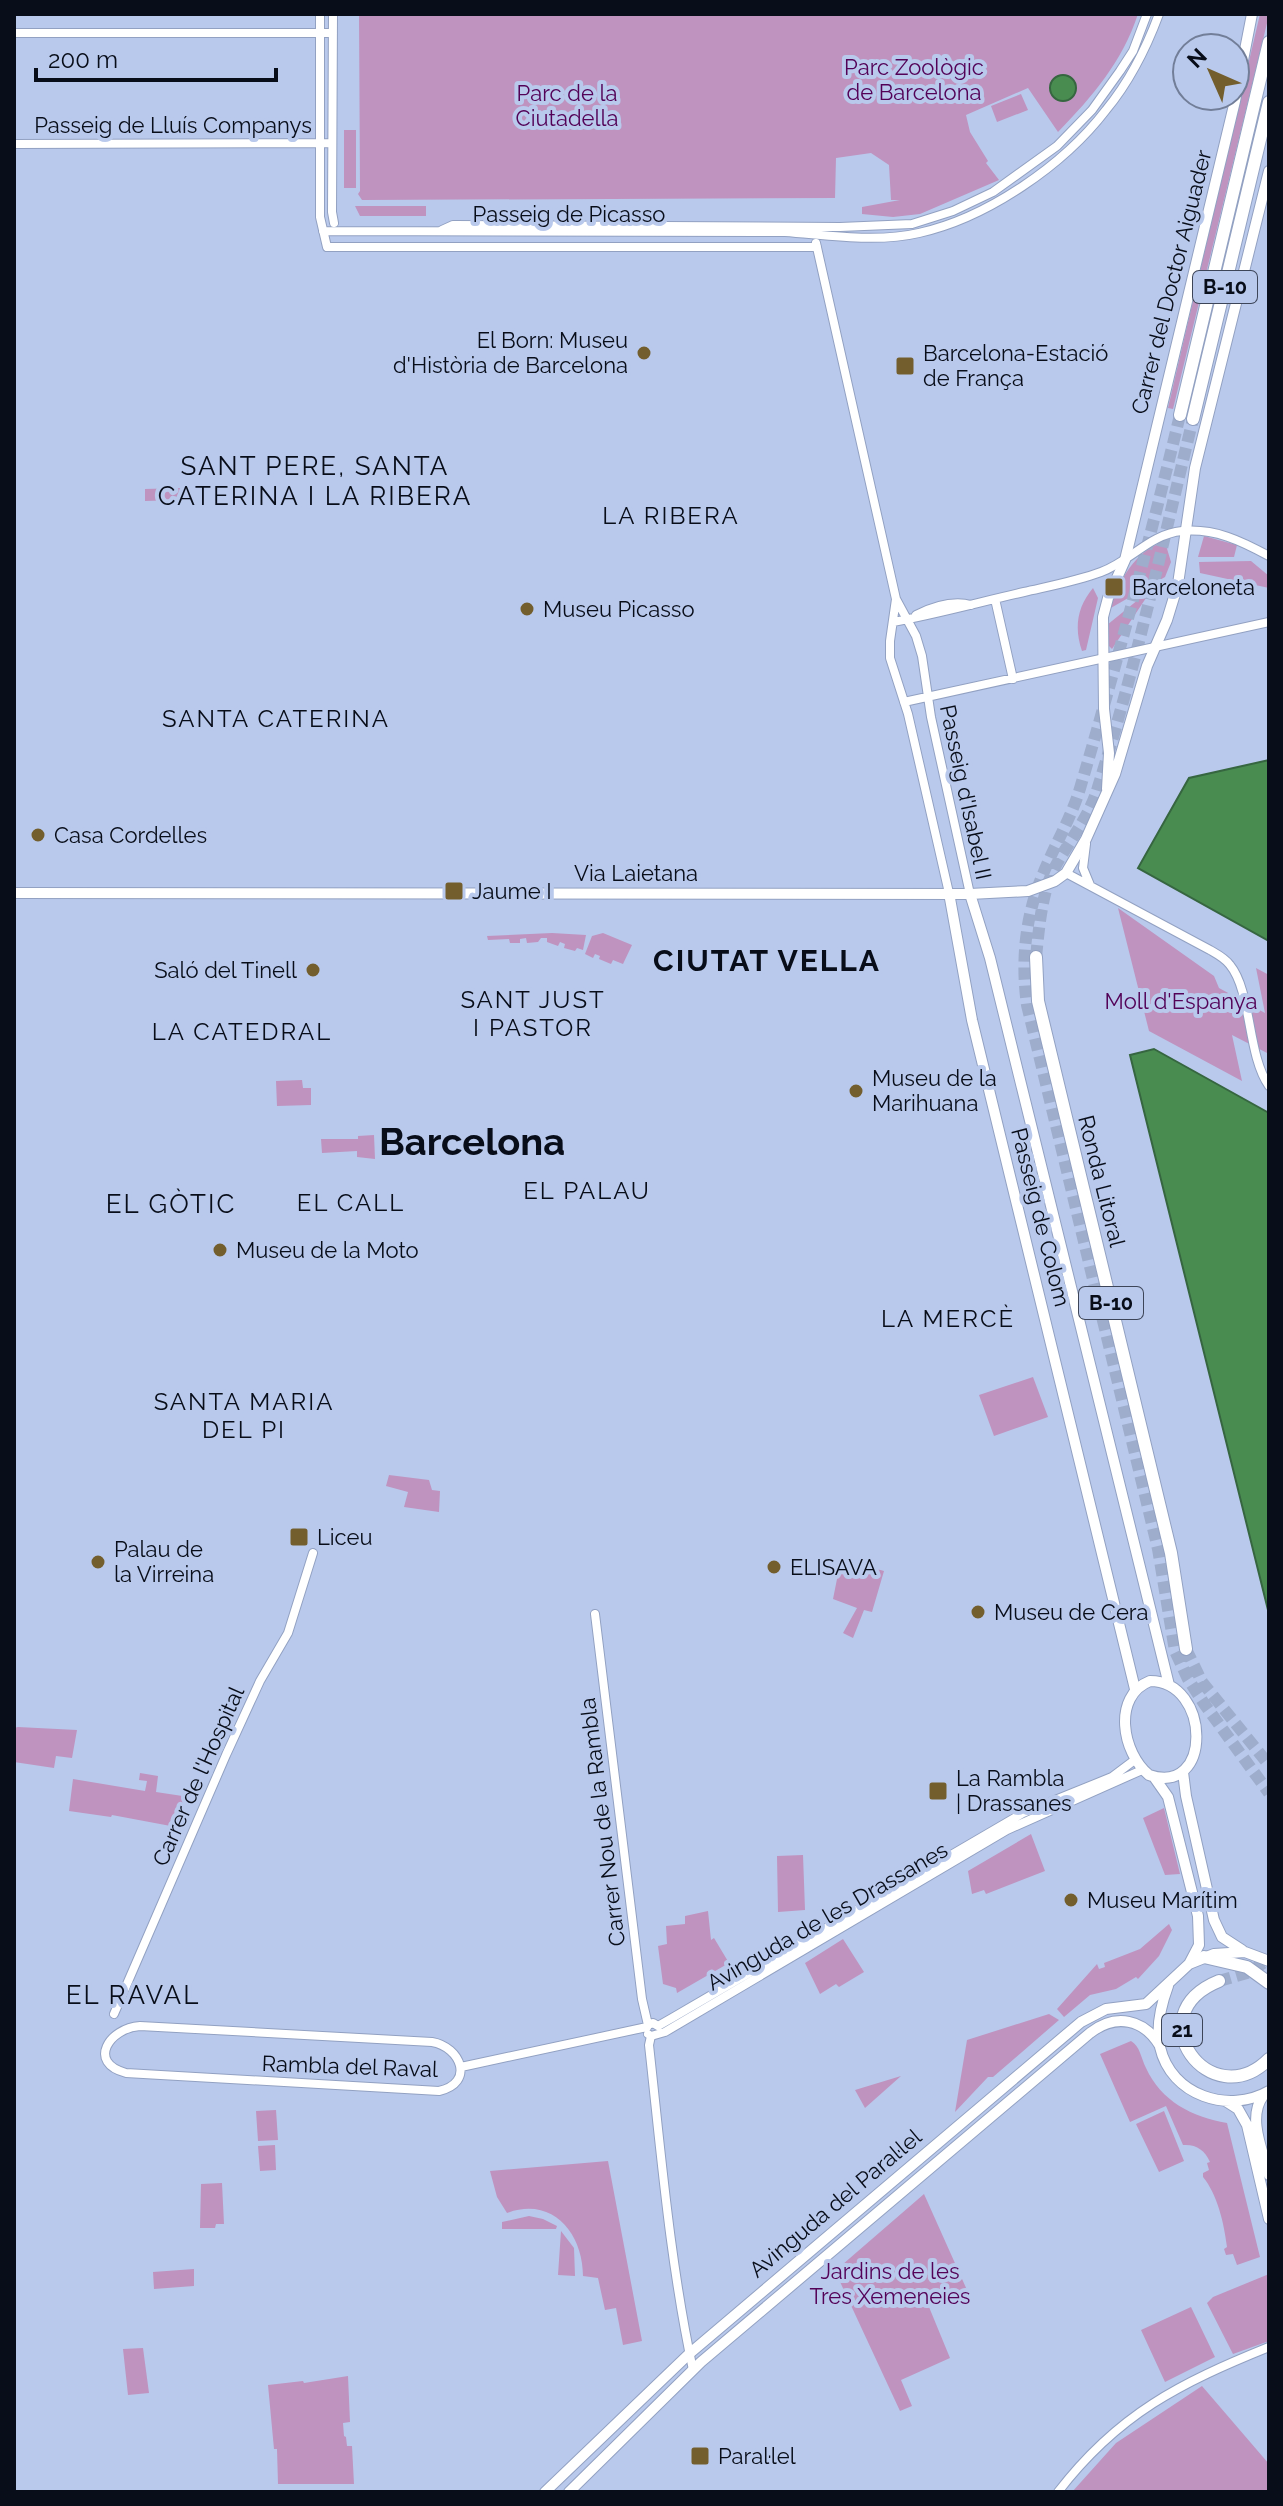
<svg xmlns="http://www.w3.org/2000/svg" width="1283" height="2506" viewBox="0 0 1283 2506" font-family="Raleway,sans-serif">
<rect width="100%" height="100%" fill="#b9c9ec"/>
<path fill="#bf93bf" d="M359,14H1138C1122,62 1093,96 1058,132L1028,88L966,115L970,132L988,161L986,163L999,180L920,214L893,217L862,214V207L900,200H891L889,165L871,153L836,158L835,198L362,200L358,194L360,191Z
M1260,14L1269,15L1173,409L1168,408Z
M1021,94L1028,110L997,122L991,106Z
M344,130H356V188H344Z
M355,206H426V216H360Z
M180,488L181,500L145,501V489Z
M1204,536L1237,545L1234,557H1198Z
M1165,542L1171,562L1165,577L1109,609C1119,582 1135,549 1165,542Z
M1251,561L1269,576V588L1200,573L1199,562Z
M1093,588L1098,598L1086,650L1082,651C1074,628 1077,607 1093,588Z
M1144,595H1148L1112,649L1108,645L1107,625Z
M1118,908L1214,976L1219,988L1265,1013L1256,968L1269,975V1054L1232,1035L1242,1081L1149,1031Z
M552,933L586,935L583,950L577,948L575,951L564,948L565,944L560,942L558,946L547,942V938H541L538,942L527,943L526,938L520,939V943H510L509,939L488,940L487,936Z
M603,933L632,945L623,964L613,960L611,964L599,959L600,956L595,954L593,958L585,954L592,936Z
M302,1080L303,1088H311V1105L277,1106L276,1081Z
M374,1135L375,1159L357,1157V1151L322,1153L321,1139H358V1136Z
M1033,1377L1048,1417L994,1436L979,1395Z
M389,1475L429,1480L432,1490L440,1491L439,1512L404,1507L408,1492L386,1486Z
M841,1559L884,1571L872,1612L864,1610L853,1638L843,1633L857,1608L833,1599Z
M18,1727L77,1730L72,1758L56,1756L54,1768L14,1762V1728Z
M140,1773L158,1776L156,1792L189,1797L176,1827L112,1815L111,1817L69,1811L73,1779L145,1791L147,1781L139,1780Z
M1164,1808L1180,1874L1165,1875L1143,1818Z
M1031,1834L1045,1871L986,1894L984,1890L972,1894L968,1871Z
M803,1855L805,1910L778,1912L777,1856Z
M708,1911L711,1940L714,1938L729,1963L677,1993L676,1988L663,1984L658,1946L667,1944L666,1926L685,1924V1916Z
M1169,1924L1172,1930L1159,1956L1138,1979L1136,1977L1116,1989L1090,1995L1064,2017L1057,2009L1097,1964L1099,1969L1105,1967L1104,1963L1140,1949Z
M843,1939L864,1972L839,1987L836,1984L820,1994L805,1963Z
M1049,2014L1059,2020L993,2077H988L955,2112L967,2040Z
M1131,2041C1140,2046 1141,2058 1146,2068C1161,2101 1192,2117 1227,2123L1260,2257L1237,2265L1233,2254L1226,2255L1224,2249L1227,2247C1224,2222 1217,2194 1203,2177V2173L1209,2170L1207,2163L1210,2162C1205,2150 1196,2144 1183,2145L1166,2106L1130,2122L1100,2054Z
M901,2076L865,2108L855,2090Z
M276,2110L278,2140L258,2141L256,2111Z
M1164,2111L1184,2161L1159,2172L1136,2124Z
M275,2145L276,2170L260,2171L258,2146Z
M608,2161L642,2341L623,2345L616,2308L605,2310L598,2278L583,2276C583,2234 553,2196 507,2213L497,2197L490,2171Z
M222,2183L224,2224H216L215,2228H200L201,2184Z
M924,2194L967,2290L929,2307L950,2358L901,2380L912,2406L900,2411L835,2271Z
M529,2216L543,2219L557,2226L556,2229H502V2222Z
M561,2231L574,2248L575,2276L558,2275Z
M194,2269V2286L154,2289L153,2272Z
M1269,2274V2341L1233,2354L1207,2303L1213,2297Z
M1191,2307L1215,2357L1165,2382L1141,2330Z
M143,2348L149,2393L128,2395L123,2349Z
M348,2376L350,2422L343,2423L344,2436L346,2437L347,2446H352L354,2484H278L277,2449H274L268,2385L303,2381L304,2383Z
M1202,2386L1269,2464V2492H1072L1116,2443Z"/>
<path fill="#498c50" stroke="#366640" stroke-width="2" d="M1050 88a13 13 0 1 1 26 0a13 13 0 1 1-26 0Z
M1269,760V941L1138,868L1189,778Z
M1154,1049L1269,1113V1614L1130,1055Z"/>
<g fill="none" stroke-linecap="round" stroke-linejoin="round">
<path stroke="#9eadcc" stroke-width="12" stroke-dasharray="12 6" stroke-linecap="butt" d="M1180,415C1150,539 1117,663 1081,785C1072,817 1055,844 1043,874C1025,916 1021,961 1027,1005L1158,1549L1175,1651L1188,1679L1205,1705L1269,1793
M1036,957C1039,929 1041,899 1052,873C1066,844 1089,819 1098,787C1136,666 1163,542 1193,419
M1186,1649L1202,1682L1269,1765
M1219,1981L1250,1972L1269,1959"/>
<g stroke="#92a1c2" stroke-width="10">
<path id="minor" d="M320,14V217L327,247H817
M333,14L332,212L334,223
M14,33H333
M14,144L332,143
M442,230L453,225L840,227L912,224L953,211L993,192L1057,146L1092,110L1120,71L1133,51L1147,14
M323,231L785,232C828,235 876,243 919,233C987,218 1064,165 1106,110C1130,81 1146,49 1159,14
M816,243L896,599L916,636L922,656L931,717L970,894
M896,599L890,641V658L908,714L949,893
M995,599L1013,679
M916,615C932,607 952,600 971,605
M893,622C937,614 980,602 1024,592C1050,586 1077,581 1101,572C1131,561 1150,534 1182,531C1215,528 1241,541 1269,556
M904,702L1269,622
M1086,844L1083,868L1090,885
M1066,873L1210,950C1217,954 1225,958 1230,965C1252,992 1247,1055 1269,1086
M595,1614L642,1999L648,2025
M114,2014L226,1755L260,1681L288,1633L313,1553
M648,2025L653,2023L658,2026L672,2018L1023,1813L1112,1777L1136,1759
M140,2026L432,2042C461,2047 475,2083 439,2091L126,2073C87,2063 109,2028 140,2026Z
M648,2034L651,2036L649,2045C661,2153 670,2263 693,2370
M651,2036L665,2032L1007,1830L1142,1770
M461,2067L647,2027
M1058,2492C1118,2414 1180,2383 1269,2347"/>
</g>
<g stroke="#92a1c2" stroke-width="12">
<path id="major" d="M1107,789L1109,753L1104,709L1103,617L1108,598L1125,560L1235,101L1252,14
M14,893L970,894L1028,891L1055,881L1066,873L1086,839L1115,774L1147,666L1167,620L1178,584L1195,468L1269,171
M949,893L972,1020L1135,1689
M970,894L990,958L1169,1685
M1150,1681C1211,1681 1213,1797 1149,1775C1122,1753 1112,1696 1150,1681Z
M1183,1772L1186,1796L1214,1920L1222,1937L1242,1950
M1154,1777L1168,1797L1198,1916L1199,1945L1189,1964
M1168,1986C1161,2005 1156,2028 1160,2047C1171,2096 1229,2114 1269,2091
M1263,2096C1247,2118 1263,2151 1269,2175
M1227,2102L1238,2109L1247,2125L1269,2219
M545,2492L689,2354L1081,2022L1106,2009L1146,2004L1189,1964L1214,1954L1245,1952L1269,1961
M569,2492L701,2362L1090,2033C1116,2013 1144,2019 1160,2046"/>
</g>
<g stroke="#92a1c2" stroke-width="14">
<path id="highway" d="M1180,415L1269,42
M1193,419L1269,102
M1036,957L1038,1001L1171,1553L1186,1649
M1204,1957L1247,1967L1269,1983
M1219,1981C1135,2015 1211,2117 1269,2059"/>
</g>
<use href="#minor" stroke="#fff" stroke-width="8"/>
<use href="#major" stroke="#fff" stroke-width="10"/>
<use href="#highway" stroke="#fff" stroke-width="12"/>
</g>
<g fill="#735e2d" stroke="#b9c9ec" stroke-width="3">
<circle cx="644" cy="353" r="8"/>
<rect x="895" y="356" width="20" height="20" rx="4"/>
<rect x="1104" y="577" width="20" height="20" rx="4"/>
<circle cx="527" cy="609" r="8"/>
<circle cx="38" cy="835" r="8"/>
<rect x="444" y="881" width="20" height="20" rx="4"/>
<circle cx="313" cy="970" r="8"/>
<circle cx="856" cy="1091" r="8"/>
<circle cx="220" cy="1250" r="8"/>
<rect x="289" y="1527" width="20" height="20" rx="4"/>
<circle cx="98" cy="1562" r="8"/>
<circle cx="774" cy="1567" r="8"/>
<circle cx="978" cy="1612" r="8"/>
<rect x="928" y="1781" width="20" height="20" rx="4"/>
<circle cx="1071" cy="1900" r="8"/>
<rect x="690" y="2446" width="20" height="20" rx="4"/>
</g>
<g text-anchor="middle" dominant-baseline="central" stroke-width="8" stroke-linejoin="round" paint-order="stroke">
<g fill="#b9c9ec" stroke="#3d4558" stroke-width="2">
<rect x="1193" y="271" width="64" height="32" rx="6"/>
<rect x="1079" y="1287" width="64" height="32" rx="6"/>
<rect x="1162" y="2014" width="40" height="32" rx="6"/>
</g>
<g font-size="20" font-weight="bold" fill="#080d19">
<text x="1225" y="287">B-10</text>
<text x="1111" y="1303">B-10</text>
<text x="1182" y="2030">21</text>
</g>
<g font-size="22" fill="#530257" stroke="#b9c9ec">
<text x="914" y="67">Parc Zoològic<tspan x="914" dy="25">de Barcelona</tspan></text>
<text x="567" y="93">Parc de la<tspan x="567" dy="25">Ciutadella</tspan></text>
<text x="1181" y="1001">Moll d'Espanya</text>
<text x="890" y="2271">Jardins de les<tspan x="890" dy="25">Tres Xemeneies</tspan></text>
</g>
<g font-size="22" fill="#080d19" stroke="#b9c9ec">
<text x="173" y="125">Passeig de Lluís Companys</text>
<text x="569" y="214">Passeig de Picasso</text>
<text transform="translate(1171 282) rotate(-76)">Carrer del Doctor Aiguader</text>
<text transform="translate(966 792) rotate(78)">Passeig d'Isabel II</text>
<text x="636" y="873">Via Laietana</text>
<text transform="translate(1102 1181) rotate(76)">Ronda Litoral</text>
<text transform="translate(1041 1217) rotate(76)">Passeig de Colom</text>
<text transform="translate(198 1776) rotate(-66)">Carrer de l'Hospital</text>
<text transform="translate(602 1822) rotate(-97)">Carrer Nou de la Rambla</text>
<text transform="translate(827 1916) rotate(-30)">Avinguda de les Drassanes</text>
<text transform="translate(350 2066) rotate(2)">Rambla del Raval</text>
<text transform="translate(835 2203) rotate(-40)">Avinguda del Paral·lel</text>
</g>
<g font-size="22" fill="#080d19" stroke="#b9c9ec" text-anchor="start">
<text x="628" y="340" text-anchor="end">El Born: Museu<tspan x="628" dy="25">d'Història de Barcelona</tspan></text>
<text x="923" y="353">Barcelona-Estació<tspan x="923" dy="25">de França</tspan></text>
<text x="1132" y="587">Barceloneta</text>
<text x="543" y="609">Museu Picasso</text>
<text x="54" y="835">Casa Cordelles</text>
<text x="472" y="891">Jaume I</text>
<text x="297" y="970" text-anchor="end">Saló del Tinell</text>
<text x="872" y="1078">Museu de la<tspan x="872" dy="25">Marihuana</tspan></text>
<text x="236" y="1250">Museu de la Moto</text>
<text x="317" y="1537">Liceu</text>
<text x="114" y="1549">Palau de<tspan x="114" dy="25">la Virreina</tspan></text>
<text x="790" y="1567">ELISAVA</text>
<text x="994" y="1612">Museu de Cera</text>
<text x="956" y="1778">La Rambla<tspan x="956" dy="25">| Drassanes</tspan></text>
<text x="1087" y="1900">Museu Marítim</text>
<text x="718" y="2456">Paral·lel</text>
</g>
<g font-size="24" letter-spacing="2" fill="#080d19" stroke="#b9c9ec">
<text x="671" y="515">LA RIBERA</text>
<text x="276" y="718">SANTA CATERINA</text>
<text x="533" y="999">SANT JUST<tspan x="533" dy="28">I PASTOR</tspan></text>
<text x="242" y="1031">LA CATEDRAL</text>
<text x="587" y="1190">EL PALAU</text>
<text x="351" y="1202">EL CALL</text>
<text x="948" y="1318">LA MERCÈ</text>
<text x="244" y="1401">SANTA MARIA<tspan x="244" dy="28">DEL PI</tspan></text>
</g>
<g font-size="26" letter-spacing="2" fill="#080d19" stroke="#b9c9ec">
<text x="315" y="466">SANT PERE, SANTA<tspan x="315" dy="30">CATERINA I LA RIBERA</tspan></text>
<text x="171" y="1204">EL GÒTIC</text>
<text x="133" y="1995">EL RAVAL</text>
</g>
<g font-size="30" font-weight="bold" letter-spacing="2" fill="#080d19" stroke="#b9c9ec">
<text x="767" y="960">CIUTAT VELLA</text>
</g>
<g font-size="38" font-weight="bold" fill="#080d19" stroke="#b9c9ec">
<text x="472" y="1141">Barcelona</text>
</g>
</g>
<rect width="1283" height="2506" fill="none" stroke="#080d19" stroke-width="32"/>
<g transform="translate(1211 72) rotate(315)"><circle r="38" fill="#b9c9ec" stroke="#727e98" stroke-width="2"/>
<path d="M0-6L14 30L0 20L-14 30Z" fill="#735e2d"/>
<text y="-12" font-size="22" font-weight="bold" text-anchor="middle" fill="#080d19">N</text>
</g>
<path d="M36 68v12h240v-12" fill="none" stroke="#080d19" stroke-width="4"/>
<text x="48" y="68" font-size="24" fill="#080d19" stroke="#b9c9ec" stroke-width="6" paint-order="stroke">200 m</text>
</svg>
